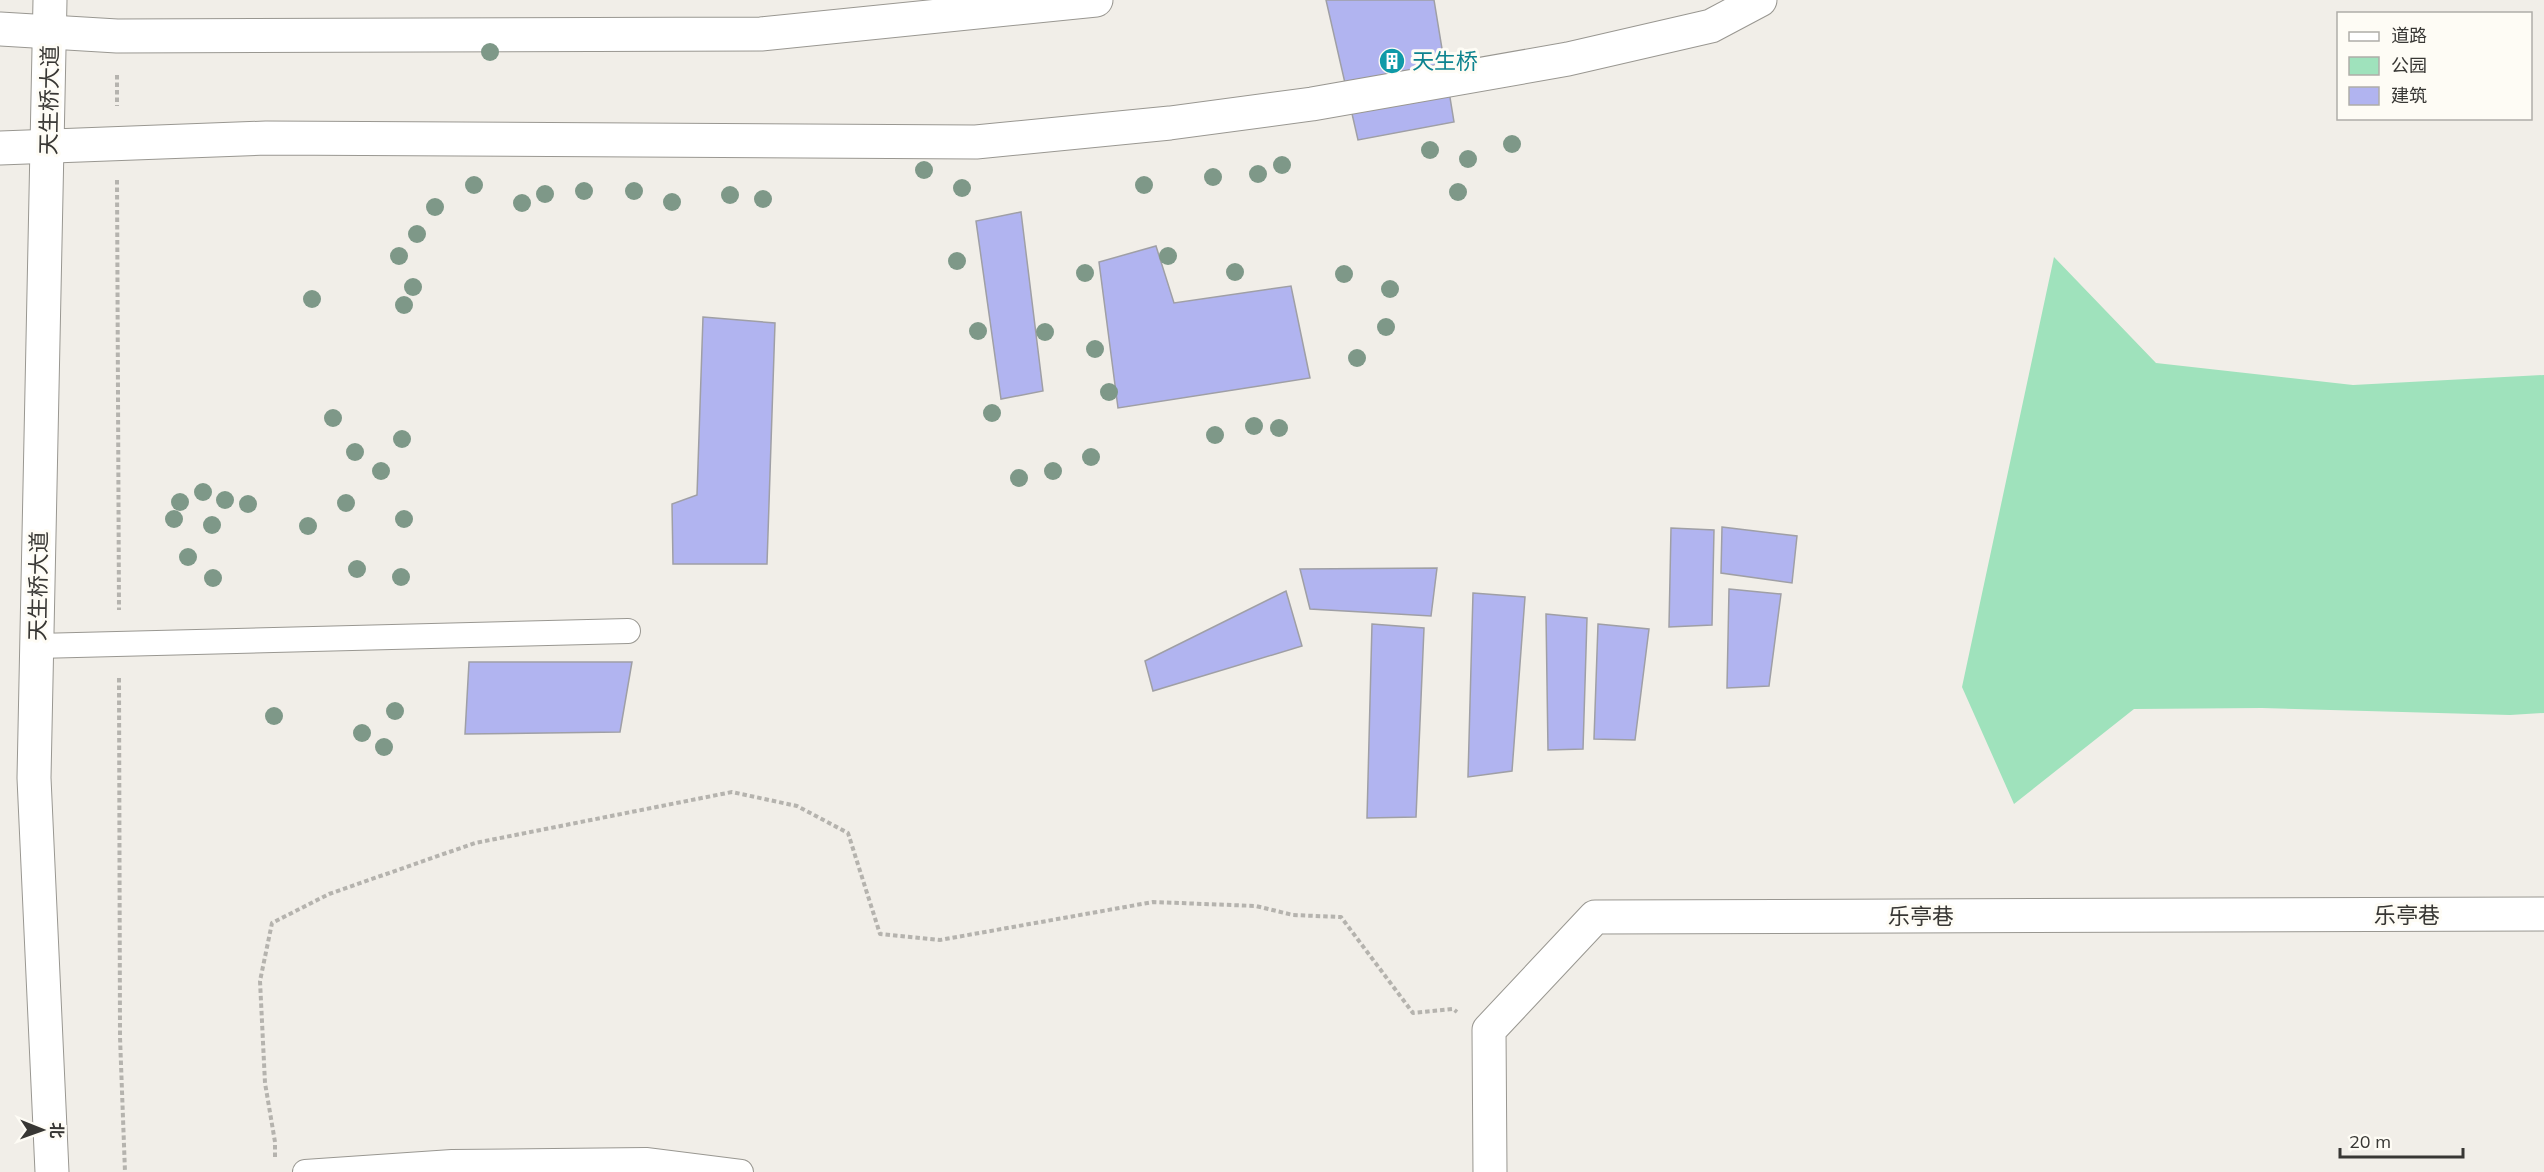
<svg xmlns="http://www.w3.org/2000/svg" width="2544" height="1172" viewBox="0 0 2544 1172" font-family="Mulish,'Noto Sans SC',sans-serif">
<rect width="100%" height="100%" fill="#f1eee8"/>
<path fill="#9fe2bc" d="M2054,257L2156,363L2353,385L2544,375V713L2510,715L2262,708L2134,709L2014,804L1962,687Z"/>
<path fill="#b1b4f0" stroke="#9f9fa5" stroke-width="1.5" d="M1326,0H1434L1454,122L1358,140Z
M1021,212L1043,391L1001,399L976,221Z
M1156,246L1174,303L1291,286L1310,378L1118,408L1099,262Z
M703,317L775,323L767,564H673L672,504L697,495Z
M1722,527L1797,536L1792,583L1721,573Z
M1671,528L1714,530L1712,625L1669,627Z
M1437,568L1431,616L1310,609L1300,569Z
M1729,589L1781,594L1769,686L1727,688Z
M1286,591L1302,646L1153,691L1145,661Z
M1473,593L1525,597L1512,771L1468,777Z
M1546,614L1587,618L1583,749L1548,750Z
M1372,624L1424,628L1416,817L1367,818Z
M1598,624L1649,629L1635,740L1594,739Z
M469,662H632L620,732L465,734Z"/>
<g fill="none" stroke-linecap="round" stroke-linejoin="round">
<g stroke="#999791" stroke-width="26">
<path id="lane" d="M37,646L628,631
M305,1172L452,1162L646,1160L741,1172"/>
</g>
<g stroke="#999791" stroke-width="35">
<path id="secondary" d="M50,0L34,778L52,1172
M1490,1172L1489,1030L1595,917L2544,914"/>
</g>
<g stroke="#999791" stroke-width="35">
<path id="highway" d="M0,29L117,36L761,34L1096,0
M0,148L266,138L976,142L1170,123L1312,104L1568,59L1711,26L1760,0"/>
</g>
<path stroke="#b5b3ae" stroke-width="4" stroke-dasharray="4.5 3" stroke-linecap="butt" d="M117,75V106
M117,180L119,610
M119,678L120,1037L125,1172
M275,1157V1142L265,1083L260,981L272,923L329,894L475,843L732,792L797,806L848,833L880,934L940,940L1153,902L1256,906L1293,915L1341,917L1413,1013L1453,1009L1457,1012"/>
<use href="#lane" stroke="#fff" stroke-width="24"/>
<use href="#secondary" stroke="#fff" stroke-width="33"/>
<use href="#highway" stroke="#fff" stroke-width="33"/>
</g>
<g fill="#7e9888">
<circle cx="490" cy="52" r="9"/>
<circle cx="1512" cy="144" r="9"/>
<circle cx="1430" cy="150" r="9"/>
<circle cx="1468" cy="159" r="9"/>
<circle cx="1282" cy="165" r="9"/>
<circle cx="924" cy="170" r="9"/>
<circle cx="1258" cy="174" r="9"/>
<circle cx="1213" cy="177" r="9"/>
<circle cx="474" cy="185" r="9"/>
<circle cx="1144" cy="185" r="9"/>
<circle cx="962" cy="188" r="9"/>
<circle cx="584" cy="191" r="9"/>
<circle cx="634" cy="191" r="9"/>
<circle cx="1458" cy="192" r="9"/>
<circle cx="545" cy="194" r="9"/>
<circle cx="730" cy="195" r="9"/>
<circle cx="763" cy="199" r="9"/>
<circle cx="672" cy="202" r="9"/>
<circle cx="522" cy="203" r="9"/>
<circle cx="435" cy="207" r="9"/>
<circle cx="417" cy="234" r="9"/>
<circle cx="399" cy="256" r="9"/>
<circle cx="1168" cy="256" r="9"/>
<circle cx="957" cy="261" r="9"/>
<circle cx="1235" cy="272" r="9"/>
<circle cx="1085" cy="273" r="9"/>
<circle cx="1344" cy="274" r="9"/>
<circle cx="413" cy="287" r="9"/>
<circle cx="1390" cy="289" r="9"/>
<circle cx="312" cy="299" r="9"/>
<circle cx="404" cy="305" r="9"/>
<circle cx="1386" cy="327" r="9"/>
<circle cx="978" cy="331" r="9"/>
<circle cx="1045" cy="332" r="9"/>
<circle cx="1095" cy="349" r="9"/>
<circle cx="1357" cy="358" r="9"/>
<circle cx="1109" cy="392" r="9"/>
<circle cx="992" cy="413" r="9"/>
<circle cx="333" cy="418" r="9"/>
<circle cx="1254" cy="426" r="9"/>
<circle cx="1279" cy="428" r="9"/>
<circle cx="1215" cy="435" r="9"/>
<circle cx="402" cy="439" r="9"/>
<circle cx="355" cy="452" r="9"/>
<circle cx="1091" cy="457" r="9"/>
<circle cx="381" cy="471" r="9"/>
<circle cx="1053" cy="471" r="9"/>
<circle cx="1019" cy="478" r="9"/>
<circle cx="203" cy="492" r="9"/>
<circle cx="225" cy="500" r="9"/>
<circle cx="180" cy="502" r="9"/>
<circle cx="346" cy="503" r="9"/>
<circle cx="248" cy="504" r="9"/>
<circle cx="174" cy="519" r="9"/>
<circle cx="404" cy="519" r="9"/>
<circle cx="212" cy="525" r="9"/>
<circle cx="308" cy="526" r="9"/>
<circle cx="188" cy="557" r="9"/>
<circle cx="357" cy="569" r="9"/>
<circle cx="401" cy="577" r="9"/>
<circle cx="213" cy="578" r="9"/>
<circle cx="395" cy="711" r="9"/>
<circle cx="274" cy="716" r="9"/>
<circle cx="362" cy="733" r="9"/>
<circle cx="384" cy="747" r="9"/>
</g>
<defs>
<g id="building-disc" transform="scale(1.35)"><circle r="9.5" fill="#0f9aa8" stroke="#fefcf5"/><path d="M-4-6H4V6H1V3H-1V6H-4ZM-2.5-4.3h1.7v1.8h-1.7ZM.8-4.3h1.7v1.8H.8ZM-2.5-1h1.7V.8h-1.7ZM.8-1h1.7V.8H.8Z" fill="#fff"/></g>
</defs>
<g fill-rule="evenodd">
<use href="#building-disc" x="1392" y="61"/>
</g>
<g text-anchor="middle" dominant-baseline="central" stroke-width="6" stroke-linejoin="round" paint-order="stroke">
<g font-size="22" fill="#0d838f" stroke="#fefcf5" text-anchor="start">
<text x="1412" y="61">天生桥</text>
</g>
<g font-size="22" fill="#383734" stroke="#fefcf5">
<text transform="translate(49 100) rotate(-89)">天生桥大道</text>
<text transform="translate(38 586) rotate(-89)">天生桥大道</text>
<text x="2407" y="915">乐亭巷</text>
<text x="1921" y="916">乐亭巷</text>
</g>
</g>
<rect x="2337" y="12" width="195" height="108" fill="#fefcf5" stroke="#afada8" stroke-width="1.5"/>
<rect x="2349" y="32" width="30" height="9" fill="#ffffff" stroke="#afada8" stroke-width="1.5"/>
<text x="2391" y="42" font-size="18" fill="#383734">道路</text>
<rect x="2349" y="57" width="30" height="18" fill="#9fe2bc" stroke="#afada8" stroke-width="1.5"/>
<text x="2391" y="72" font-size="18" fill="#383734">公园</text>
<rect x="2349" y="87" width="30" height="18" fill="#b1b4f0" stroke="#afada8" stroke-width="1.5"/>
<text x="2391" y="102" font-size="18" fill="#383734">建筑</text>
<g transform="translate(42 1130) rotate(91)" stroke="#fefcf5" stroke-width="4.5" paint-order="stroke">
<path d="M0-4.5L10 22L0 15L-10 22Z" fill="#383734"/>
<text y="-9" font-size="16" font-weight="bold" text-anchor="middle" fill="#383734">北</text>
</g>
<path d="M2340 1148v9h123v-9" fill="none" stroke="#383734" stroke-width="3"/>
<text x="2349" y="1148" font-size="18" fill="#383734" stroke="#fefcf5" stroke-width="4.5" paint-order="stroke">20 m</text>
</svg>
